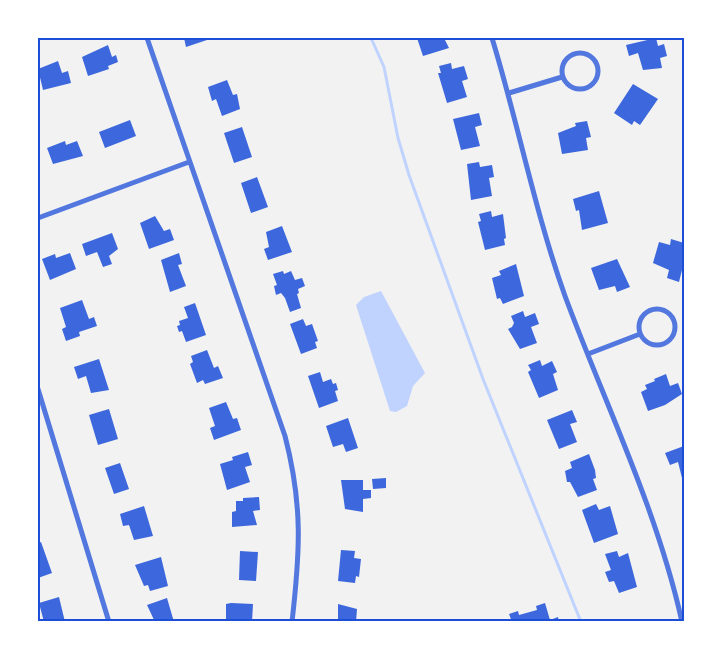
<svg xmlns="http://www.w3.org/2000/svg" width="722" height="659" viewBox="0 0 722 659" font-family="'Golos Text',sans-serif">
<rect width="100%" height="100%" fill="#f2f2f2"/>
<path fill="#bfd3fe" d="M381,291L425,373L413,386L407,406L396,412L390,411L356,305L364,297Z"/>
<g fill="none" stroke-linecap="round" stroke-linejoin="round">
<path stroke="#bfd3fe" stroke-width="3" d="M371,38L384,67L398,138L409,175L483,379L581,622"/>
</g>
<path fill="#3d67dc" d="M184,38H213L186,47Z
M417,38H444L449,48L423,56Z
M656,38L658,46L664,44L667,56L660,58L662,68L643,70L638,53L629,56L626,45Z
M108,45L112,57L116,55L118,62L108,66L109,69L88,76L82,57Z
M58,61L62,73L68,71L71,83L43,90L38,69Z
M451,63L452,69L464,66L468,79L462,81L467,97L447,103L438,73H441L439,66Z
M227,80L233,95L237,94L240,109L222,116L216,99L212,101L208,87Z
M633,84L658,99L640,125L634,121L632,125L614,113Z
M479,113L482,125L475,127L480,146L461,150L453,119Z
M130,120L136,136L105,148L99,132Z
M587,121L591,137L586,138L588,150L562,154L558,133L576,126L575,123Z
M242,127L252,157L234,163L224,133Z
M65,141L66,145L77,141L83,156L53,164L47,148Z
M479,162L480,167L492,165L494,177L489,178L492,196L471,200L467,164Z
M257,177L268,207L251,213L241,183Z
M599,191L608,223L582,230L579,210L576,211L573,199Z
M491,211L492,217L503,214L506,238L504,239L505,245L485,250L478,222L481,221L479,214Z
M155,216L164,231L170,229L174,240L149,249L140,223Z
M282,226L292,252L268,260L264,249L269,247L266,232Z
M112,233L118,249L109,256L112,264L103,267L97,252L86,256L82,244Z
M671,239L684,243V262L679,282L667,278L669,270L653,263L659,242L670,245Z
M70,253L76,269L50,280L42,259L55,254L56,258Z
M179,253L182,264L178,265L186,286L170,292L161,260Z
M617,259L630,287L617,292L615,286L599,290L591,268Z
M516,264L524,296L503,304L500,298L497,299L492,278L501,275L499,271Z
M283,271L284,274L291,271L295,280L302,278L305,286L298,289L299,293L297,294L301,308L290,312L285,298L281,293L276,295L274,286L277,285L273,274Z
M82,300L89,319L94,317L97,326L79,332L80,336L66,341L62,329L66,327L60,308Z
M195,303L206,335L186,342L182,331L179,332L177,326L180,325L179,321L188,318L184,307Z
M523,311L525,317L535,313L539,324L531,327L537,343L520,349L508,329L512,327L514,323L511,316Z
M303,319L306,326L312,324L318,341L315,342L317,348L301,354L290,324Z
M207,350L214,368L218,366L223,378L205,384L203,380L197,383L190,364L193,362L191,356Z
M99,359L109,390L91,393L86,376L78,379L74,367Z
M540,360L542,366L552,361L557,372L553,374L558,390L539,398L528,372L531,370L528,365Z
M320,372L323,382L331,379L333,384L336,383L338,390L335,391L338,401L319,408L308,376Z
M666,374L670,386L678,383L682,394L665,405L648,411L641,392L647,389L645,385L655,381L654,379Z
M226,402L233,419L237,418L241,430L214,440L210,428L215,426L209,408Z
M109,409L118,439L98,445L89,415Z
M572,410L577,422L570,424L577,442L559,449L547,420Z
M348,418L358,448L346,452L343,444L333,447L326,426Z
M684,446V486L678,462L670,465L665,453Z
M248,452L252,465L245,467L250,482L227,490L220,464L233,460L232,457Z
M589,454L595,470L596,478L593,479L597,490L578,497L570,482H567L565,471L572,468L570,462Z
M120,463L129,489L114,494L105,468Z
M386,478V488L373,489L372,479Z
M341,480H363V490H371V498L363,499V512L345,509Z
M259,497L260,510L253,511L257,525L232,527V512L236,511V501H243V498Z
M596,504L599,510L610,506L618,534L594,543L582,510Z
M144,506L153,536L134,540L129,525L123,526L120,514Z
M41,542L52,573L38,578V543Z
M341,550L355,551L354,558L361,559L359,577L356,576L355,583L338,581Z
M240,551L258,552L256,581L239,580Z
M617,551L619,557L628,553L637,587L619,593L614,581L609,582L605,572L611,570L605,554Z
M161,557L168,586L150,591L148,585L144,586L135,565Z
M59,597L65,622H44L39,603Z
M167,598L174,622H155L147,605Z
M231,603L253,604L252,622H226V604Z
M545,603L550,620L558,617L559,622H512L509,614L518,611L519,615L537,610L536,606Z
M338,604L357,609L356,622H338Z"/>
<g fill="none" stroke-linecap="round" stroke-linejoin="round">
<path stroke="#5277de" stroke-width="5" d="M147,38L285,436C303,505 300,552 292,622
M492,38C518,123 535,212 565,296C605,404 657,509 682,622
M562 71a18 18 0 1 1 36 0a18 18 0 1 1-36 0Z
M509,93L562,77
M38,218L189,162
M639 327a18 18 0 1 1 36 0a18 18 0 1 1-36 0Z
M588,354L640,334
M38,389L109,622"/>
</g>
<rect width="722" height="659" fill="none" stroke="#ffffff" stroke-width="78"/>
<rect x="39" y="39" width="644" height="581" fill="none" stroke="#1d4ed8" stroke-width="2"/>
</svg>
